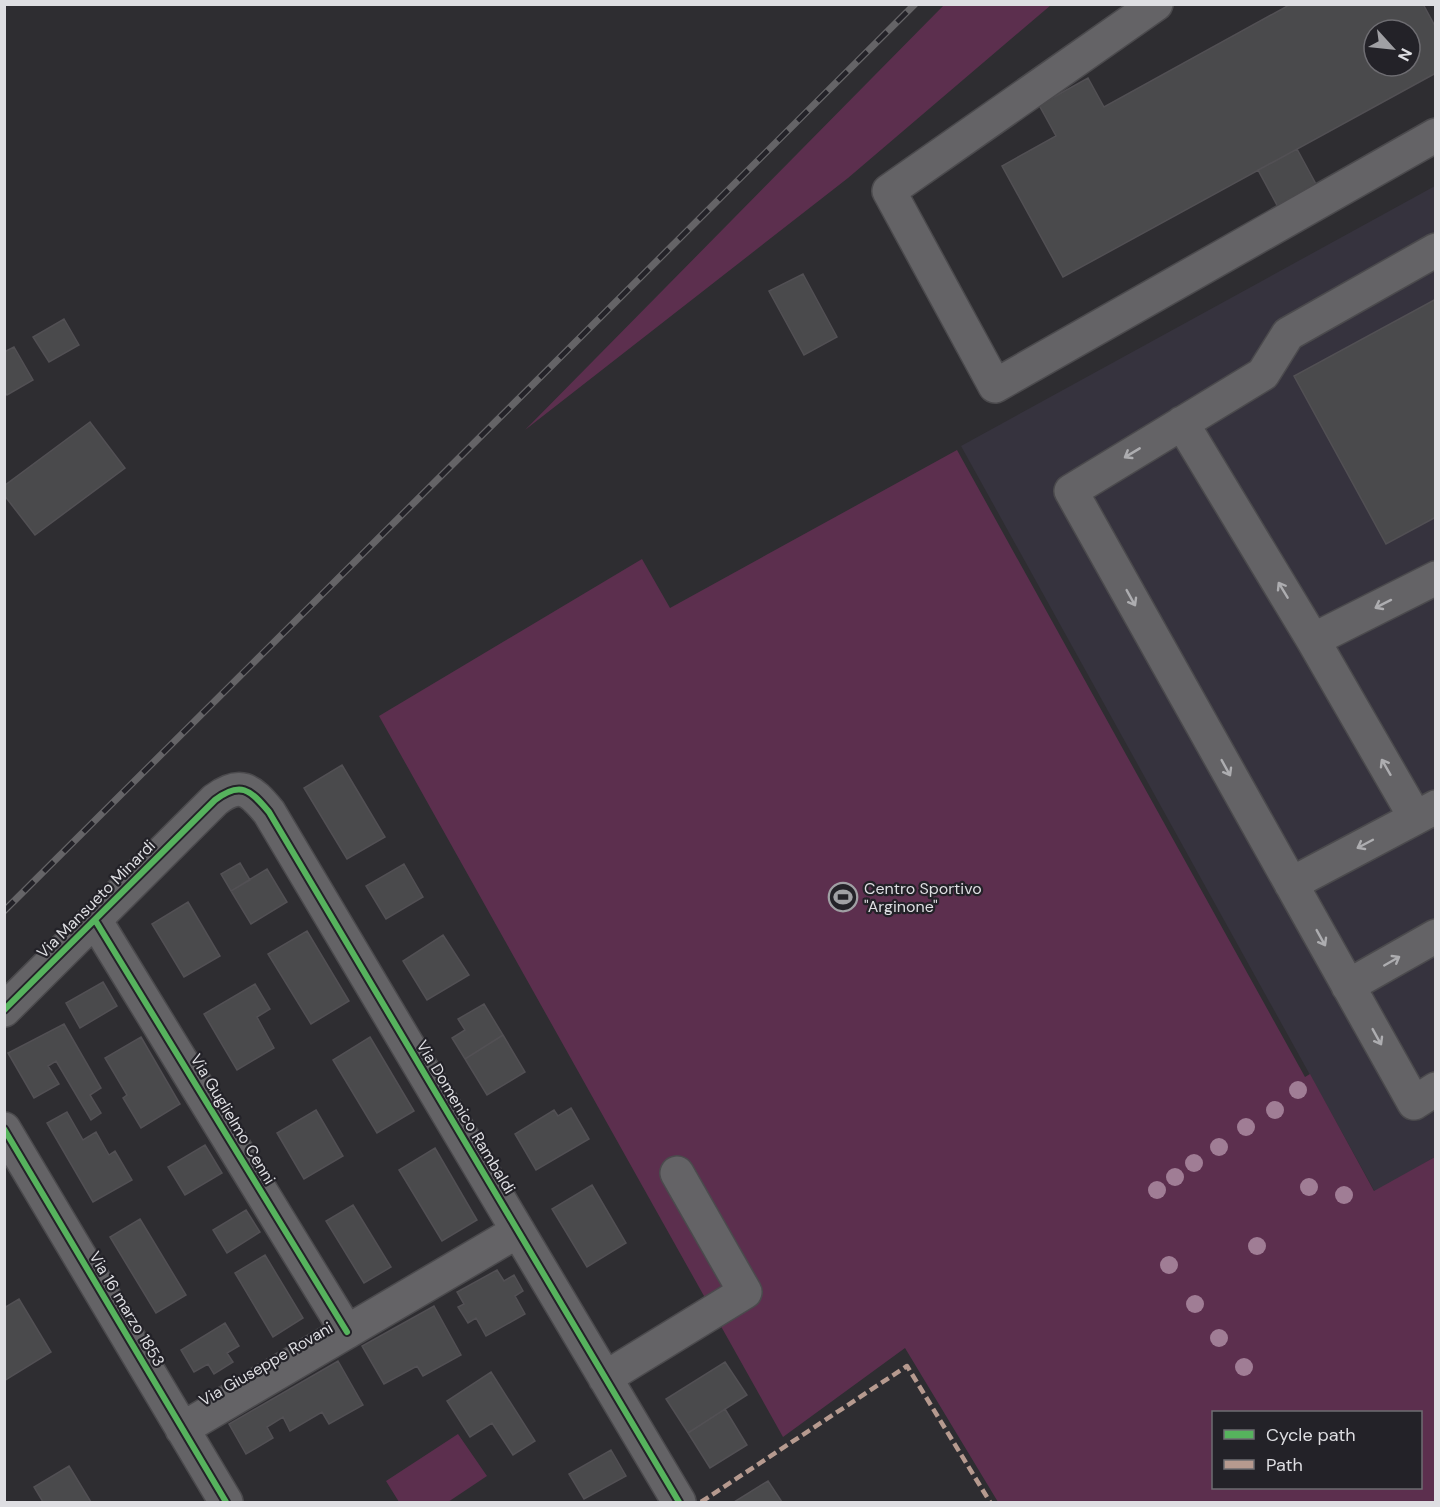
<svg xmlns="http://www.w3.org/2000/svg" width="1440" height="1507" viewBox="0 0 1440 1507" font-family="'DM Sans',sans-serif">
<rect width="100%" height="100%" fill="#2e2d31"/>
<path fill="#36333e" d="M1435,186V1157L1375,1192L961,446Z"/>
<path fill="#5c2f4e" fill-rule="evenodd" d="M944,5H1051L848,178L525,430Z
M957,450L1305,1077L1310,1074L1374,1191L1435,1157V1502H998L905,1348L783,1437L379,716L642,559L670,608ZM1214,1412H1420V1488H1214Z
M458,1434L487,1476L448,1502H399L386,1481Z"/>
<path fill="#4a4a4c" stroke="#525054" stroke-width="1.5" fill-rule="evenodd" d="M1291,4H1423L1436,28V73L1063,277L1002,166L1056,136L1039,105L1088,78L1104,107ZM1374,30H1410V66H1374Z
M1297,149L1317,186L1278,207L1258,170Z
M803,274L837,337L804,355L769,291Z
M1436,299V517L1386,544L1294,376Z
M64,319L79,345L49,362L33,337Z
M14,347L33,380L7,395L4,391V352Z
M90,422L125,468L35,535L4,495V486Z
M342,765L385,837L347,859L304,788Z
M240,863L250,880L231,891L221,874Z
M404,864L423,897L386,919L366,886Z
M267,869L287,902L251,924L231,891Z
M188,902L220,956L184,977L152,924Z
M307,931L349,1001L311,1024L268,954Z
M443,935L469,975L427,1000L403,961Z
M103,982L117,1006L80,1028L66,1003Z
M255,984L270,1009L257,1017L274,1048L237,1070L204,1014Z
M484,1004L503,1035L465,1059L452,1038L465,1030L458,1019Z
M64,1024L101,1088L90,1095L101,1113L91,1120L56,1061L48,1066L59,1084L34,1098L8,1053Z
M503,1035L525,1072L487,1095L465,1059Z
M141,1037L180,1104L141,1128L123,1098L127,1095L105,1058Z
M370,1037L414,1111L377,1133L333,1060Z
M571,1108L589,1139L536,1170L515,1134L554,1110L558,1116Z
M316,1110L343,1156L304,1179L277,1133Z
M67,1112L83,1140L96,1132L109,1155L115,1151L132,1180L93,1202L47,1123Z
M205,1145L222,1173L185,1195L168,1167Z
M435,1148L477,1220L442,1241L399,1170Z
M592,1185L626,1243L587,1267L552,1209Z
M353,1205L391,1267L364,1283L326,1221Z
M246,1210L260,1232L227,1253L213,1230Z
M140,1219L186,1295L156,1313L110,1237Z
M265,1255L303,1318L273,1337L235,1273Z
M497,1270L504,1281L514,1275L523,1291L515,1296L525,1314L486,1336L476,1318L468,1323L458,1307L464,1304L457,1292Z
M19,1299L51,1352L4,1381V1308Z
M434,1306L461,1355L423,1376L417,1366L384,1384L362,1346Z
M225,1323L239,1346L227,1353L233,1362L214,1374L208,1364L194,1372L181,1350Z
M338,1361L363,1405L329,1424L322,1412L290,1431L283,1417L267,1427L273,1438L246,1454L229,1424Z
M725,1362L747,1395L688,1433L666,1399Z
M491,1372L535,1441L513,1455L492,1423L470,1437L447,1401Z
M725,1409L747,1445L710,1468L688,1433Z
M611,1450L626,1476L584,1499L569,1474Z
M69,1466L91,1502H43L34,1487Z
M768,1481L782,1502H734Z"/>
<g fill="none" stroke-linecap="round" stroke-linejoin="round">
<g stroke="#4b4a4d" stroke-width="36">
<path id="minor" d="M1156,4L889,191L995,386L1436,135
M1436,250L1288,334L1263,374L1071,491L1414,1103L1436,1089
M1182,423L1313,640L1415,817
M1313,640L1436,578
M1291,884L1436,807
M95,920L347,1332
M1348,986L1436,936
M4,1010L215,800C240,781 250,789 269,812L679,1502
M4,1129L226,1502
M605,1378L745,1292L677,1173
M182,1429L518,1231"/>
</g>
<use href="#minor" stroke="#646366" stroke-width="33"/>
<g stroke="#656467" stroke-width="7">
<path id="rail" d="M4,911L915,4"/>
</g>
<use href="#rail" stroke="#232228" stroke-width="4.5" stroke-dasharray="14" stroke-linecap="butt"/>
<path stroke="#b69a8f" stroke-width="4.5" stroke-dasharray="9 4.5" stroke-linecap="butt" d="M701,1502L907,1366L990,1502"/>
<g stroke="#232228" stroke-width="10">
<path id="cycleway" d="M95,920L347,1332
M4,1010L215,800C240,781 250,789 269,812L679,1502
M4,1129L226,1502"/>
</g>
<use href="#cycleway" stroke="#56b35d" stroke-width="6"/>
</g>
<g fill="#a07d95">
<circle cx="1298" cy="1090" r="9"/>
<circle cx="1275" cy="1110" r="9"/>
<circle cx="1246" cy="1127" r="9"/>
<circle cx="1219" cy="1147" r="9"/>
<circle cx="1194" cy="1163" r="9"/>
<circle cx="1175" cy="1177" r="9"/>
<circle cx="1309" cy="1187" r="9"/>
<circle cx="1157" cy="1190" r="9"/>
<circle cx="1344" cy="1195" r="9"/>
<circle cx="1257" cy="1246" r="9"/>
<circle cx="1169" cy="1265" r="9"/>
<circle cx="1195" cy="1304" r="9"/>
<circle cx="1219" cy="1338" r="9"/>
<circle cx="1244" cy="1367" r="9"/>
</g>
<defs><path id="oneway-shaft" d="M-6 0H5M1.5-3L5.5 0L1.5 3" fill="none" stroke-width="1.6" stroke-linecap="round" stroke-linejoin="round" transform="scale(1.5)"/></defs>
<g stroke="#adadb0">
<use href="#oneway-shaft" transform="translate(1132 453) rotate(149)"/>
<use href="#oneway-shaft" transform="translate(1283 590) rotate(-121)"/>
<use href="#oneway-shaft" transform="translate(1131 598) rotate(61)"/>
<use href="#oneway-shaft" transform="translate(1383 604) rotate(153)"/>
<use href="#oneway-shaft" transform="translate(1386 767) rotate(-120)"/>
<use href="#oneway-shaft" transform="translate(1226 768) rotate(61)"/>
<use href="#oneway-shaft" transform="translate(1365 844) rotate(152)"/>
<use href="#oneway-shaft" transform="translate(1321 938) rotate(61)"/>
<use href="#oneway-shaft" transform="translate(1392 961) rotate(-30)"/>
<use href="#oneway-shaft" transform="translate(1377 1037) rotate(61)"/>
</g>
<defs>
<g id="stadium-ring" transform="scale(1.5)"><circle r="9.5" fill="#232228" stroke="#a0a0a4" stroke-width="1.5"/><path d="M0-5a6.5 5 0 1 0 0 10a6.5 5 0 1 0 0-10ZM-3.5-1.8h7v3.6h-7Z" fill="#a0a0a4"/></g>
</defs>
<g fill-rule="evenodd">
<use href="#stadium-ring" x="843" y="897"/>
</g>
<g text-anchor="middle" dominant-baseline="central" stroke-width="4.5" stroke-linejoin="round" paint-order="stroke">
<g font-size="16" fill="#dedee2" stroke="#232228" text-anchor="start">
<text x="864" y="888">Centro Sportivo<tspan x="864" dy="18">"Arginone"</tspan></text>
</g>
<g font-size="16" fill="#dedee2" stroke="#232228">
<text transform="translate(96 899) rotate(-45)">Via Mansueto Minardi</text>
<text transform="translate(466 1117) rotate(59)">Via Domenico Rambaldi</text>
<text transform="translate(233 1119) rotate(59)">Via Guglielmo Cenni</text>
<text transform="translate(127 1309) rotate(59)">Via 16 marzo 1853</text>
<text transform="translate(266 1364) rotate(-30)">Via Giuseppe Rovani</text>
</g>
</g>
<rect width="1440" height="1507" fill="none" stroke="#dedee2" stroke-width="12"/>
<rect x="1212" y="1411" width="210" height="78" fill="#232228" stroke="#6e6d72" stroke-width="1.5"/>
<rect x="1224" y="1430" width="30" height="9" fill="#56b35d" stroke="#6e6d72" stroke-width="1.5"/>
<text x="1266" y="1441" font-size="18" fill="#dedee2">Cycle path</text>
<rect x="1224" y="1460" width="30" height="9" fill="#b69a8f" stroke="#6e6d72" stroke-width="1.5"/>
<text x="1266" y="1471" font-size="18" fill="#dedee2">Path</text>
<g transform="translate(1392 48) rotate(117)"><circle r="28" fill="#232228" stroke="#6e6d72" stroke-width="1.5"/>
<path d="M0-4.5L10 22L0 15L-10 22Z" fill="#a0a0a4"/>
<text y="-9" font-size="16" font-weight="bold" text-anchor="middle" fill="#dedee2">N</text>
</g>
</svg>
